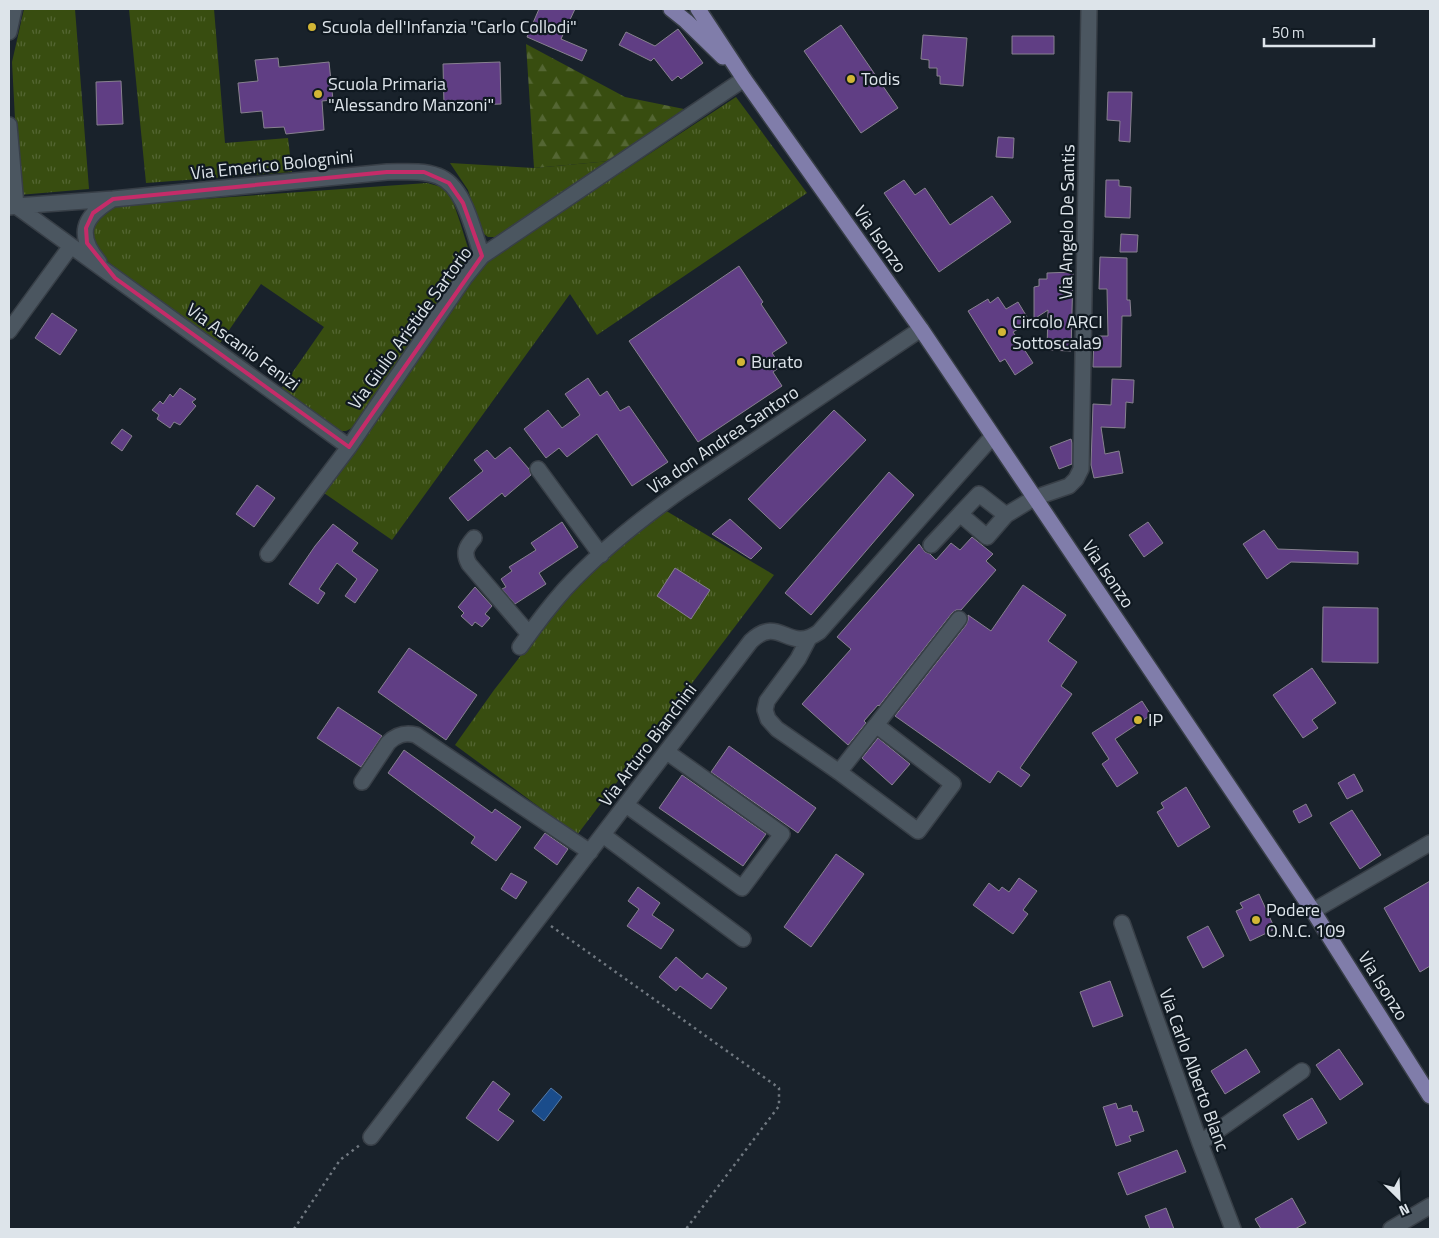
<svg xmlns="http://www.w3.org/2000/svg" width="1439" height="1238" viewBox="0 0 1439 1238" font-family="'Titillium Web',sans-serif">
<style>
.grass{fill:url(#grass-tufts)}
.forest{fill:url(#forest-firs)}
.water{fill:#1a4c8b;stroke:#547aa8}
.building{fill:#603e84;stroke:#87818f}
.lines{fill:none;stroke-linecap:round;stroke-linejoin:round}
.minor-casing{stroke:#383f47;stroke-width:18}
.major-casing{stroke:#383f47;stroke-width:18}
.path{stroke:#707880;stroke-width:2.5;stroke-dasharray:2.5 4;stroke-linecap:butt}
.minor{stroke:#4b5660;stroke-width:15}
.major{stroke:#807daa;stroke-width:15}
.marked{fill:none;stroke:#c52c69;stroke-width:4;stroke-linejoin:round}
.poi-dot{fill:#d2b635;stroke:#101921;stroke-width:2}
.labels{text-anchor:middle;stroke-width:4.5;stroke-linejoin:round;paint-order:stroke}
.poi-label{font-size:18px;fill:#dde4ea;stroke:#101921;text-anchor:start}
.street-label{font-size:18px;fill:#dde4ea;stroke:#101921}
</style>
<defs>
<pattern id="grass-tufts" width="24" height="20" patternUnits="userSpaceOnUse" patternTransform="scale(1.25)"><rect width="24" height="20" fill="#384d10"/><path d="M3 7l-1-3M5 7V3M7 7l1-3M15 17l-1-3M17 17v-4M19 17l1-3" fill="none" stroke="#546633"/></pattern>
<pattern id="forest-firs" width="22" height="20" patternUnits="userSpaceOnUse" patternTransform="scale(1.25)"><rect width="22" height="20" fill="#384d10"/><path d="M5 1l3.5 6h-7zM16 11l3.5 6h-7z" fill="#546633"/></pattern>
</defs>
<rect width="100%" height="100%" fill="#19222b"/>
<path class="grass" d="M24,9h51l14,180 -70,6 -7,-133z
M129,9h85l11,134 63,-5 4,34 -146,11z
M736,97l71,96 -210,142 -27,-41 -178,246 -68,-47 143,-211 22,-23z
M610,161l-114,76h-8l-7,-5 -13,-42 -18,-27 84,5z
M427,183l15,4 9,9 9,26 8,26 -3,17 -111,162 -8,4h-9l-56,-42 43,-62 -63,-43 -43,62 -115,-86 -11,-25 3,-11 8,-11 14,-8z
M663,509l111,66 -197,260 -122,-90 39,-55 71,-91 80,-78z"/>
<path class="forest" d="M526,44l99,53 59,12 -74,52 -76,7z"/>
<path class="water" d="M551,1088l11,9 -18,24 -12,-10z"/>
<path class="building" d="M539,9h36l-14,30 26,11 -5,11 -55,-24z
M841,25l57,83 -37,25 -57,-82z
M678,29l25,34 -22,16 -3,-3 -6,5 -18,-23 -3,3 -32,-16 7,-13 29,14z
M923,35l44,3 -4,48 -23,-2v-8h-3v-8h-8v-8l-8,-1z
M1012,36h42v18h-42z
M278,58l1,9 50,-5 4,38 -11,1 2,29 -38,4 -2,-7 -20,1 -2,-17 -21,2 -3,-30 20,-2 -3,-21z
M500,62l1,42 -57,2 -1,-42z
M121,81l2,43 -26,1 -1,-43z
M1108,92h24l-2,50 -11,-1 1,-20 -13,-1z
M998,137l16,1 -1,20 -17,-1z
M904,180l11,15 10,-7 25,37 42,-29 19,26 -72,50 -55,-79z
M1106,180h13v6l12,1 -1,31 -25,-1z
M1121,234l17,1 -1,17h-17z
M1100,257l27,1v42h3l1,16h-9l-1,51h-28l1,-31h14l-1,-47h-8z
M739,266l24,36 -2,2 26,39 -15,10 9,13 -8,6 9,14 -84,56 -69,-101z
M1073,272l-2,79 -24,-1 1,-40 -14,9v-32l5,-1v-7h8v-6z
M998,297l8,12 12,-7 12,20 -17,10 20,31 -18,12 -10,-16 -5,3 -32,-51 20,-12 2,4z
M52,313l25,17 -17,25 -25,-17z
M588,378l12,18 7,-5 13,20 9,-5 39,56 -36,24 -35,-52 -30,23 -8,-9 -13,10 -22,-29 24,-19 14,18 18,-13 -15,-21z
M1112,379l22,1 -1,23 -7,-1 -1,26 -24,-1 4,27 14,-3 4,22 -29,5 -3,-13 2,-61 18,1z
M180,388l16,11 -4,3 4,4 -16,19 -6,-3 -4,6 -13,-9 2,-4 -7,-5 8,-9 3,3 7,-10 3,3z
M834,410l32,30 -86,89 -32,-30z
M122,429l10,7 -10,15 -11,-8z
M1071,439l1,4v21l-13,5 -9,-22z
M510,447l19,22 2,6 -26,22 -3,-4 -34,28 -19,-23 34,-27 -9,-11 13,-10 8,9z
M889,472l25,23 -103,120 -26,-22z
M257,485l18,13 -21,29 -18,-13z
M730,519l32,29 -11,11 -39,-25z
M562,522l16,25 -39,26 7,11 -31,20 -13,-15 4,-2 -5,-8 11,-8 -3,-4 27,-17 -5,-7z
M1148,522l15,21 -19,14 -15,-22z
M333,524l25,19 -6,8 26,19 -23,33 -10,-7 12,-17 -20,-16 -18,26 6,4 -7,11 -29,-20 26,-38z
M1264,530l14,19 80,3v12l-67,-2 -24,17 -24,-35z
M972,537l21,17 -7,7 10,9 -35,40h-5l-4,3 -73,93 -1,-1 -14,16 2,2 -18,22 -46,-41 49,-55 -14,-12 82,-93 6,8 5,2 6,6 15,-17 9,7z
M675,568l35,22 -19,29 -34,-23z
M1023,585l43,30 -18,26 29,21 -16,24 11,8 -52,74 10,7 -9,12 -23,-16 -8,12 -95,-67 71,-91 2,-5v-5l23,16z
M475,587l17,19 -7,8 5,4 -8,9 -7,-5 -3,4 -11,-10 3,-3 -6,-6z
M1323,607l55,1v55l-56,-1z
M409,648l68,47 -31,45 -68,-48z
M1312,668l24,35 -24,17 6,8 -15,10 -30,-43z
M1142,701l9,14 -36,24 23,34 -21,14 -15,-23 7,-5 -17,-26z
M338,707l44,29 -21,31 -44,-29z
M878,738l32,26 -18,21 -30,-27z
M729,746l87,62 -18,25 -87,-61z
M404,750l88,63 3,-4 26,18 -25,34 -25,-18 4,-6 -87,-64z
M1354,774l9,17 -16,8 -9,-16z
M682,775l84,59 -23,32 -84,-58z
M1186,787l24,40 -32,20 -21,-35 7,-4 -3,-5z
M1306,804l6,12 -13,7 -6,-12z
M1352,810l29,45 -21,14 -30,-46z
M545,833l23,16 -11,16 -23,-17z
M836,854l28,20 -53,73 -27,-20z
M511,873l16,9 -11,17 -15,-10z
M1019,878l18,13 -14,19 5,4 -15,20 -40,-29 16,-22 10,8 3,-4 7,5z
M1430,881v85l-10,6 -36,-64z
M638,887l22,16 -8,12 22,15 -13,19 -34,-23 12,-17 -11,-8z
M1259,894l16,35 -25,12 -14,-30 7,-3 -3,-5z
M1208,926l16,30 -21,12 -16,-31z
M676,957l26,22 5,-6 20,15 -16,21 -31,-23 -4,5 -17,-14z
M1110,981l13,35 -30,11 -13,-35z
M1246,1049l14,23 -35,22 -14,-23z
M1339,1049l24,35 -23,16 -24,-35z
M493,1081l17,13 -12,16 16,11 -16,20 -32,-23z
M1312,1098l15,25 -29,17 -15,-25z
M1116,1103l2,6 13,-4 2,7 4,-1 7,20 -15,5 2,5 -15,5 -13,-39z
M1177,1150l9,22 -59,23 -9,-22z
M1292,1198l14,25 -11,6h-34l-6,-10z
M1166,1208l8,21h-24l-5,-13z"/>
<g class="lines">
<defs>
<path id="minor" d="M9,32l5,-23
M9,125l7,81 -7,1
M16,206l97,-7 274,-27c17,0 35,-2 51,4 27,10 35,55 44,80
M16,206l333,241
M99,262c-23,-27 -16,-45 12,-62
M9,331l62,-85
M538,469l63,86
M960,514l19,-20 27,21
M474,538c-8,9 -11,15 -5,26l60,70
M931,545l29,-31 27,23 19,-22 28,-17 35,-12 7,-7 5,-10 8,-460
M268,554l81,-107 116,-170 17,-21 262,-177
M809,638l-11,21 -31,42 -2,9 3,9 9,10 62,43 79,59 35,-47 -77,-59 83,-106
M520,647c14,-20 29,-40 45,-58 35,-38 77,-71 118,-100l238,-160
M839,772l37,-47
M362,782l26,-39c8,-8 16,-11 28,-8l174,117
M626,805l116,83 40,-54 -115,-82
M603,835l140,104
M1313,911l117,-68
M1122,923l78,220 33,86
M371,1137l380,-496c29,-27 37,13 68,-9l173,-195
M1200,1143l102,-72
M1391,1229l39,-23"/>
<path id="major" d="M671,9l15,12 37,36
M698,9l46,70 177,250 392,582 117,185"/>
</defs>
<use href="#minor" class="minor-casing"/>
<use href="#major" class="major-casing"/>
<path class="path" d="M551,926l228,162v18l-93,123
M294,1229l46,-69 20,-15"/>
<use href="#minor" class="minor"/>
<use href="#major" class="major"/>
</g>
<path class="marked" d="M387,172h37l25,11 14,20 19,53 -133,191 -234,-169 -28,-35 -1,-15 7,-15 20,-14z"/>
<g class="poi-dot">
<circle cx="312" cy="27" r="5"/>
<circle cx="851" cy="79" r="5"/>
<circle cx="318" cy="94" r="5"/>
<circle cx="1002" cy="332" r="5"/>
<circle cx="741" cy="362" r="5"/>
<circle cx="1138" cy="720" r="5"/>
<circle cx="1256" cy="920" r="5"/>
</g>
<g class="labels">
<g class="poi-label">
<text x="322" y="33">Scuola dell'Infanzia "Carlo Collodi"</text>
<text x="861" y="85">Todis</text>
<text x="328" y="90">Scuola Primaria<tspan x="328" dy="21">"Alessandro Manzoni"</tspan></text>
<text x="1012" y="328">Circolo ARCI<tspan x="1012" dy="21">Sottoscala9</tspan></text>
<text x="751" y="368">Burato</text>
<text x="1148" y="726">IP</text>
<text x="1266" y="916">Podere<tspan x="1266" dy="21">O.N.C. 109</tspan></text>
</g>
<g class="street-label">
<text transform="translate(272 165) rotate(-6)" y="6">Via Emerico Bolognini</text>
<text transform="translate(1067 222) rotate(-89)" y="6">Via Angelo De Santis</text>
<text transform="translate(880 239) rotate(55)" y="6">Via Isonzo</text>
<text transform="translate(410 328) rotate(-54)" y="6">Via Giulio Aristide Sartorio</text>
<text transform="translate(243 347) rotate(36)" y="6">Via Ascanio Fenizi</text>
<text transform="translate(723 440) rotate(-34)" y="6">Via don Andrea Santoro</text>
<text transform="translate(1108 574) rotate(56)" y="6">Via Isonzo</text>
<text transform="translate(648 745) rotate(-53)" y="6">Via Arturo Bianchini</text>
<text transform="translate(1383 986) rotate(58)" y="6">Via Isonzo</text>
<text transform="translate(1194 1070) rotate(70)" y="6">Via Carlo Alberto Blanc</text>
</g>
</g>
<rect width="1439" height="1238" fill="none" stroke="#dde4ea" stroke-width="20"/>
<g transform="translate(1399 1198) rotate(156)" stroke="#101921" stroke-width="4" paint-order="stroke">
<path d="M0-4L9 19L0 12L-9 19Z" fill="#dde4ea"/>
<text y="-8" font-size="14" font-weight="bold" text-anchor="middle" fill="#dde4ea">N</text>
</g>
<path d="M1264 38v8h110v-8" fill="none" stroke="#dde4ea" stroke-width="2.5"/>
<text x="1272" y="38" font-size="15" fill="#dde4ea" stroke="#101921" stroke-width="4" paint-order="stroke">50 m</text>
</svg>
